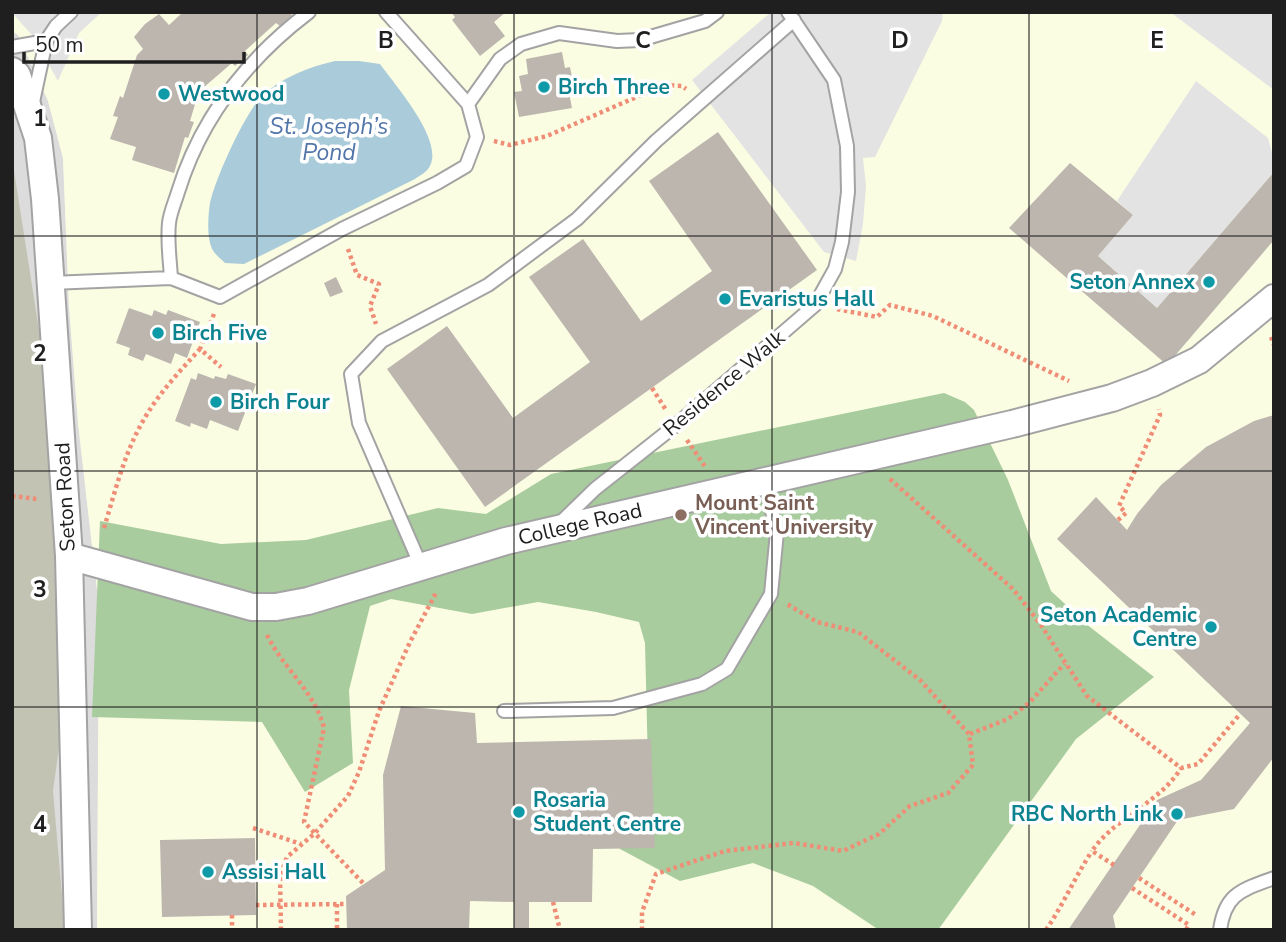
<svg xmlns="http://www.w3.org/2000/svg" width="1286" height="942" viewBox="0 0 1286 942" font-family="'Nunito Sans',sans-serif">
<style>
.residential{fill:#dddcdc}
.education{fill:#fbfde2}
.construction{fill:#c2c3b2}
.forest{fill:#a8cc9e}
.parking{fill:#e3e3e3}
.water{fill:#aacbda}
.building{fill:#bcb6af}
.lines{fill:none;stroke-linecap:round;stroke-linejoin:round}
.service-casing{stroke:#a3a3a3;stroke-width:16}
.minor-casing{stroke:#a3a3a3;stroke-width:30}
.path{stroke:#f08d77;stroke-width:4.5;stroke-dasharray:3.5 3.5;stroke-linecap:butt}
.service{stroke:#fff;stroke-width:12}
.minor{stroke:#fff;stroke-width:26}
.grid{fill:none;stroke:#1f1f1f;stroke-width:2;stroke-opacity:0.55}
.culture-dot{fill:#0f9aa8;stroke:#fff;stroke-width:2.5}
.education-dot{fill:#8d6e63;stroke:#fff;stroke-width:2.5}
.labels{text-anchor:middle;stroke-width:7;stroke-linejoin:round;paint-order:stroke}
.culture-label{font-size:21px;font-weight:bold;fill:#0d838f;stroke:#fff;text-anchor:start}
.street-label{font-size:21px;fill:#1f1f1f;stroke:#fff}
.education-label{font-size:21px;font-weight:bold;fill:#785e54;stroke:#fff;text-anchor:start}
.water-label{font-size:23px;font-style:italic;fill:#5276a9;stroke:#fff}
.grid-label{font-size:23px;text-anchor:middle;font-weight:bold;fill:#1f1f1f;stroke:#fff;stroke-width:7;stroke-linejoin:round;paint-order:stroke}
</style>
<rect width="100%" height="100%" fill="#efede6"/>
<path class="residential" d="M12,31l6,4 30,66 15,57 6,148 9,117 21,184 -2,323h-85z"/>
<path class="education" d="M12,12h1262v918h-1177l2,-323 -21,-184 -9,-117 -6,-148 -15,-57 -30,-66 -6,-4z"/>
<path class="construction" d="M12,158l54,344 2,180 -15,109 12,139h-53z"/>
<path class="forest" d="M944,393l21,9 9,8 34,70 43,111 39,36 64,50 -78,62 -138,191h-59l-66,-44 -60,-23 -73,18 -60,-32 -31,-43 59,-41 -3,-122 -6,-21 -43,-10 -58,-10 -66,12 -81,-15 -21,7 -21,84 4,73 -48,29 -43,-70 -170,-5 8,-196 121,23 85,-4 132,-32 48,6 65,-40z"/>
<path class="parking" d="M15,12h87l-23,21 -21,48 -26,-46 -19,-21z
M771,12h172l-1,9 -67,136 -12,1 3,28 -3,38 -7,37 -32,-9 -132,-172z
M1170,12h104v78z
M1196,81l72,57 6,22v12l-117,136 -59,-52 35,-41 -16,-14z"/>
<path class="water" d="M335,61h24l21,3c14,20 68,80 48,105 -3,4 -9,7 -13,10l-171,85 -19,-1c-3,-3 -8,-7 -11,-11 -8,-11 -6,-36 -4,-49 5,-24 35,-90 52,-107 20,-19 47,-29 73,-35z"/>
<path class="building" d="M183,12h107l2,3 -12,11 -4,-3 -31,28 3,4 -13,11 -3,-3 -29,25 3,4 -10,9 -6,20 4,1 -6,16 -3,-1 -11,36 -42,-13 4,-13 -26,-8 8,-22 -5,-1 7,-20 3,2 14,-43 6,-6 -9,-12 11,-13 14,-10 10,11z
M451,12h55l-12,10 11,14 -25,20 -28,-36 3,-3z
M562,52l3,16 5,-1 3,15 -6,1 5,25 -53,9 -5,-25 8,-1 -3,-15 9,-2 -2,-15z
M718,132l99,138 -332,237 -98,-138 60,-43 66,92 77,-56 -61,-85 54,-38 58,82 71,-50 -63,-90z
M1070,163l63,52 -35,41 59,52 117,-136v68l-107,125 -158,-137z
M336,277l7,15 -13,5 -6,-14z
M129,308l23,8 2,-6 12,5 2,-5 32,12 -13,36 -12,-5 -4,11 -25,-10 -3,7 -15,-6 2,-7 -14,-5z
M198,373l16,6 1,-3 11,3 2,-5 28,10 -18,47 -28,-11 -3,9 -16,-6 -1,4 -15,-6 16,-43 5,2z
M1274,415v342l-40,52 -56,11 -65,96 3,14h-48l89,-130 44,-20 49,-57 -193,-184 39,-42 31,33 10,-16 24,-29 45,-38 48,-26z
M401,706l74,7 2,30 174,-4 4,109 -62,1 -1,53h-63v28h-15v-28l-44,-1 -1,29h-122l-1,-34 39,-26 -2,-95z
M255,838l1,77 -94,2 -2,-77z"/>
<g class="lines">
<defs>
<path id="service" d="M12,47l34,-6
M33,102l13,-61 10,-15 15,-14
M468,104l32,-45 21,-15 38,-11 58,8 23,-1 65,-19 12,-9
M171,278c-1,-18 -4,-37 -2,-55 1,-10 6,-21 9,-31 23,-75 69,-133 131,-180
M51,283l120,-5 49,19 122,-68 95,-46 29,-17 11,-29 -9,-33 -82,-92
M559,524l36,-35 81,-64 139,-120 20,-36 7,-27 6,-50 -1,-46 -13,-66 -46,-68
M421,566l-62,-143 -8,-49 31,-33 106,-56 89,-66 79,-78 138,-121
M504,711l109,-3 89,-24 25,-15 44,-75 6,-62 -12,-50
M1220,930c5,-37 22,-40 54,-52"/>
<path id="minor" d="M12,71l5,4 21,63 7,61 24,357 9,374
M69,556l183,51h24l32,-6 198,-60 506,-117 100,-26 40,-15 47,-23 75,-62"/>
</defs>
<use href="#service" class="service-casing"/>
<use href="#minor" class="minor-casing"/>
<path class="path" d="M494,141l16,4 37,-9 117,-51 18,1 4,3
M348,249l9,26 22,9 -9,22 6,18
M837,309l40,8 13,-12 43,11 136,65
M214,314l-14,35 21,18
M1271,337l3,8
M652,388l14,22
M687,440l19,28
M890,479l123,110 28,36 46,71 94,72 17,-4 42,-50
M12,496l25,3
M1118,520l8,-7 -7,-7 41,-91 -1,-6
M104,528c11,-36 20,-74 39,-107 15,-27 37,-50 57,-72
M267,635c16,33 48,57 57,93l-20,94 60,62
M970,734l38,-15 21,-16 36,-40
M253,828l48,16
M1114,865l-22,-14c23,-34 68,-48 89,-83
M1139,878l57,37
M1132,888l57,37 -3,5
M553,902l7,28
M337,904v26
M256,905l90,-1
M232,915v15
M281,930l-1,-54 7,-19 27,-23 34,-38 11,-24 20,-61 31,-69 27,-51
M642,930v-18l14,-38 69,-23 69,-8 49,8 36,-17 31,-28 38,-13 25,-28 -4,-31 -49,-54 -62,-48 -41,-10 -30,-18
M1046,930c17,-25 29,-53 46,-79"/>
<use href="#service" class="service"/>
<use href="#minor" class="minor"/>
</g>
<path class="grid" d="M257,12v918M514,12v918M772,12v918M1029,12v918M12,236h1262M12,471h1262M12,707h1262"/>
<g class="culture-dot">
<circle cx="544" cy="87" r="7"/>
<circle cx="164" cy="94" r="7"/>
<circle cx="1209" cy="282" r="7"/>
<circle cx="725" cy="299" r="7"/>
<circle cx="158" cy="333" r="7"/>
<circle cx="216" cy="402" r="7"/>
<circle cx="1211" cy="627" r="7"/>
<circle cx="519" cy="812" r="7"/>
<circle cx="1177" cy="814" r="7"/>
<circle cx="208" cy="872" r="7"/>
</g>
<circle class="education-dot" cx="681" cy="515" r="7"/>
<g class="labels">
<g class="culture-label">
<text x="558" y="94">Birch Three</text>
<text x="178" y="101">Westwood</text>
<text x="1195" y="289" text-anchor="end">Seton Annex</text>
<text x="739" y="306">Evaristus Hall</text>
<text x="172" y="340">Birch Five</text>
<text x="230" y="409">Birch Four</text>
<text x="1197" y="622" text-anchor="end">Seton Academic<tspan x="1197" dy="24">Centre</tspan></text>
<text x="533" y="807">Rosaria<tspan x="533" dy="24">Student Centre</tspan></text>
<text x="1163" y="821" text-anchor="end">RBC North Link</text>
<text x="222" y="879">Assisi Hall</text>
</g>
<g class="street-label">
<text transform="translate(724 383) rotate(-40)" y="7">Residence Walk</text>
<text transform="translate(65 497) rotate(-93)" y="7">Seton Road</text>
<text transform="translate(580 524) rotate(-13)" y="7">College Road</text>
</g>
<g class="education-label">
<text x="695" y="510">Mount Saint<tspan x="695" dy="24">Vincent University</tspan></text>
</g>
<g class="water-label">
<text x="329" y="134">St. Joseph’s<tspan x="329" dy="26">Pond</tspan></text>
</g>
</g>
<g class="grid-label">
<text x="386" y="48">B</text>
<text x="643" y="48">C</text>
<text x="900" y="48">D</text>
<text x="1157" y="48">E</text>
<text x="40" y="126">1</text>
<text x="40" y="361">2</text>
<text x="40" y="597">3</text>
<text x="40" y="832">4</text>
</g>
<rect width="1286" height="942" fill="none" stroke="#1f1f1f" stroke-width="28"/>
<path d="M24 52v10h220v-10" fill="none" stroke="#1f1f1f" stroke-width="3.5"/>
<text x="35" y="52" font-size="21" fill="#1f1f1f" stroke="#ffffff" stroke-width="5" paint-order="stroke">50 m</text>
</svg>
